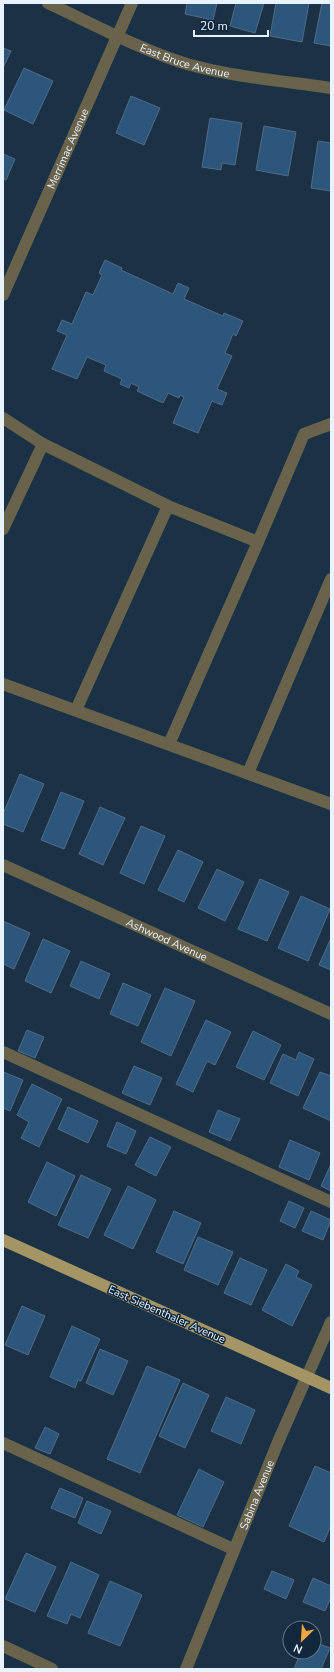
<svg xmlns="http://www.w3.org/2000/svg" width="334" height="1672" viewBox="0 0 334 1672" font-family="'Nunito Sans',sans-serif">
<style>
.building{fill:#2d567d;stroke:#536b84}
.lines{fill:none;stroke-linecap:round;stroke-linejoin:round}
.minor{stroke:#6a634c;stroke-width:12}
.major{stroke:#a59565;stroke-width:12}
.labels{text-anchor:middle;stroke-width:3;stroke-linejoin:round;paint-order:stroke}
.street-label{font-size:11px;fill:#e8f3fe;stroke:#11273b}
</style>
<rect width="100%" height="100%" fill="#1b3146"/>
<path class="building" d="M187,3h30l-4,17 -28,-6z
M236,3h28l-9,30 -25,-7z
M276,3h33l-7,39 -32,-6z
M322,3h9v43l-17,-3z
M3,48l8,3 -8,17z
M24,68l29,13 -20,43 -29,-14z
M131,96l29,12 -16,37 -28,-12z
M210,118l32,5 -7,42 -13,-2 -1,7 -19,-3z
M264,126l32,6 -8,44 -32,-6z
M318,141l13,2v48l-20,-3z
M3,154l12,5 -9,21 -3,-2z
M105,260l17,8 -1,2 52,24 5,-11 11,5 -5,11 39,17 1,-3 19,8 -7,15 -3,-2 -8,19 7,3 -15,33 10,4 -5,12 -10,-4 -14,32 -25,-10 11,-26 -4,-2 -1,3 -11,-5 -5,10 -26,-12 2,-4 -8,-4 -2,5 -9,-4 2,-5 -18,-8 2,-6 -19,-8 -10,22 -25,-10 15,-34 -10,-4 5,-11 10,4 14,-32 7,3 9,-20 -3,-2z
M20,774l24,10 -21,48 -20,-8v-10z
M61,792l23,9 -20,48 -23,-9z
M100,807l25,11 -22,47 -24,-11z
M141,826l24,10 -21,48 -24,-11z
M178,850l25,12 -19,40 -26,-12z
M217,869l27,13 -19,39 -27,-13z
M260,879l29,13 -22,49 -29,-12z
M301,896l29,13 -22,52 -30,-13z
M3,921l27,12 -16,36 -11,-5z
M331,938v32l-12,-5z
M43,939l27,12 -19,42 -26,-12z
M81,961l29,13 -11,25 -29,-13z
M123,983l28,12 -13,31 -28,-12z
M165,988l30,13 -24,55 -30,-14z
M206,1020l25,12 -16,33 -8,-4 -14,31 -17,-8z
M27,1030l17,7 -9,21 -17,-7z
M253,1031l28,14 -17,35 -28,-13z
M299,1052l15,7 -16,37 -28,-13 13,-29 13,6z
M134,1066l28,12 -12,27 -28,-12z
M3,1072l20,8 -13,31 -7,-3z
M320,1072l11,4v45l-28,-13z
M32,1084l30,15 -23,48 -18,-9 8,-16 -12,-7z
M68,1107l30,14 -10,22 -30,-14z
M218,1110l22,9 -10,22 -21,-9z
M117,1122l19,9 -10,23 -19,-8z
M150,1137l21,10 -15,29 -21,-11z
M290,1140l30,13 -11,27 -30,-13z
M47,1162l28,14 -19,40 -28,-14z
M331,1164v27l-10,-5z
M81,1175l30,14 -23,49 -30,-13z
M128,1186l28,14 -23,49 -29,-14z
M289,1201l15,7 -9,20 -15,-7z
M174,1211l27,12 -18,41 -27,-12z
M311,1211l20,9 -8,20 -21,-9z
M198,1237l35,15 -15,33 -34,-15z
M240,1258l27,12 -16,35 -27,-12z
M286,1264l13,7 -3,6 16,8 -20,41 -30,-16z
M22,1306l23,10 -17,39 -23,-10z
M72,1326l28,13 -19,42 -3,-1 -3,8 -25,-11z
M100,1349l28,12 -15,34 -27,-12z
M147,1366l33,14 -40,93 -33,-14z
M183,1383l26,12 -24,53 -26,-12z
M226,1397l29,13 -14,34 -30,-13z
M45,1427l14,7 -9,20 -15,-6z
M315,1466l16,7v52l-7,17 -35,-16z
M199,1469l25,13 -21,45 -26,-12z
M60,1488l23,10 -8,20 -24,-10z
M87,1501l24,10 -10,23 -23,-11z
M26,1553l30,14 -21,45 -30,-13z
M71,1562l28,13 -19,43 -9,-4 -4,10 -20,-8z
M272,1571l22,9 -8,19 -22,-10z
M313,1578l18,8v11l-6,14 -22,-9z
M110,1581l32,14 -22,51 -32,-13z
M314,1642l16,6 -9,21h-27l7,-17h13z"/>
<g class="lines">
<g class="minor">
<path id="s1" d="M48,3c45,21 91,46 139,61 46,13 97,17 144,24"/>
<path id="s2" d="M3,295l129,-292"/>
<path d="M3,418l40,26 125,62 90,36 46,-108 27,-10"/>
<path d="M3,529l40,-85"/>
<path d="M3,684l328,120"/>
<path d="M76,710l92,-204"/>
<path d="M169,744l89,-202"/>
<path d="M248,773l83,-194"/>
<path id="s3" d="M3,865l328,149"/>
<path d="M3,1052l328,150"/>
<path d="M3,1443l230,106"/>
<path d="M3,1646l49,23"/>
<path id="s4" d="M186,1669l92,-227 53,-120"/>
</g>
<path class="major" d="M3,1240l328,148"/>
</g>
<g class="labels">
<g class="street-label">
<text dy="4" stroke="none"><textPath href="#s1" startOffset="149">East Bruce Avenue</textPath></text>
<text dy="4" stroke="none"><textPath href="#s2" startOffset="160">Merrimac Avenue</textPath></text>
<text dy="4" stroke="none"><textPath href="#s3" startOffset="180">Ashwood Avenue</textPath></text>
<text transform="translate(167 1314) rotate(24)" y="4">East Siebenthaler Avenue</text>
<text dy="4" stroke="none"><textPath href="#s4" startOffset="188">Sabina Avenue</textPath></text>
</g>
</g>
<rect width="334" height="1672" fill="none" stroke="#e8f3fe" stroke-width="8"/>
<g transform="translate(302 1640) rotate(205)"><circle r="19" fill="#11273b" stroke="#677989"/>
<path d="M0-3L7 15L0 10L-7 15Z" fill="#f1a63f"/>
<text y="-6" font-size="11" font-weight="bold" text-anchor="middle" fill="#e8f3fe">N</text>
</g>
<path d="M194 30v6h74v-6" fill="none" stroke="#e8f3fe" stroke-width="2"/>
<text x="200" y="30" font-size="12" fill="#e8f3fe" stroke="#11273b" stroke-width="3" paint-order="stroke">20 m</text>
</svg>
